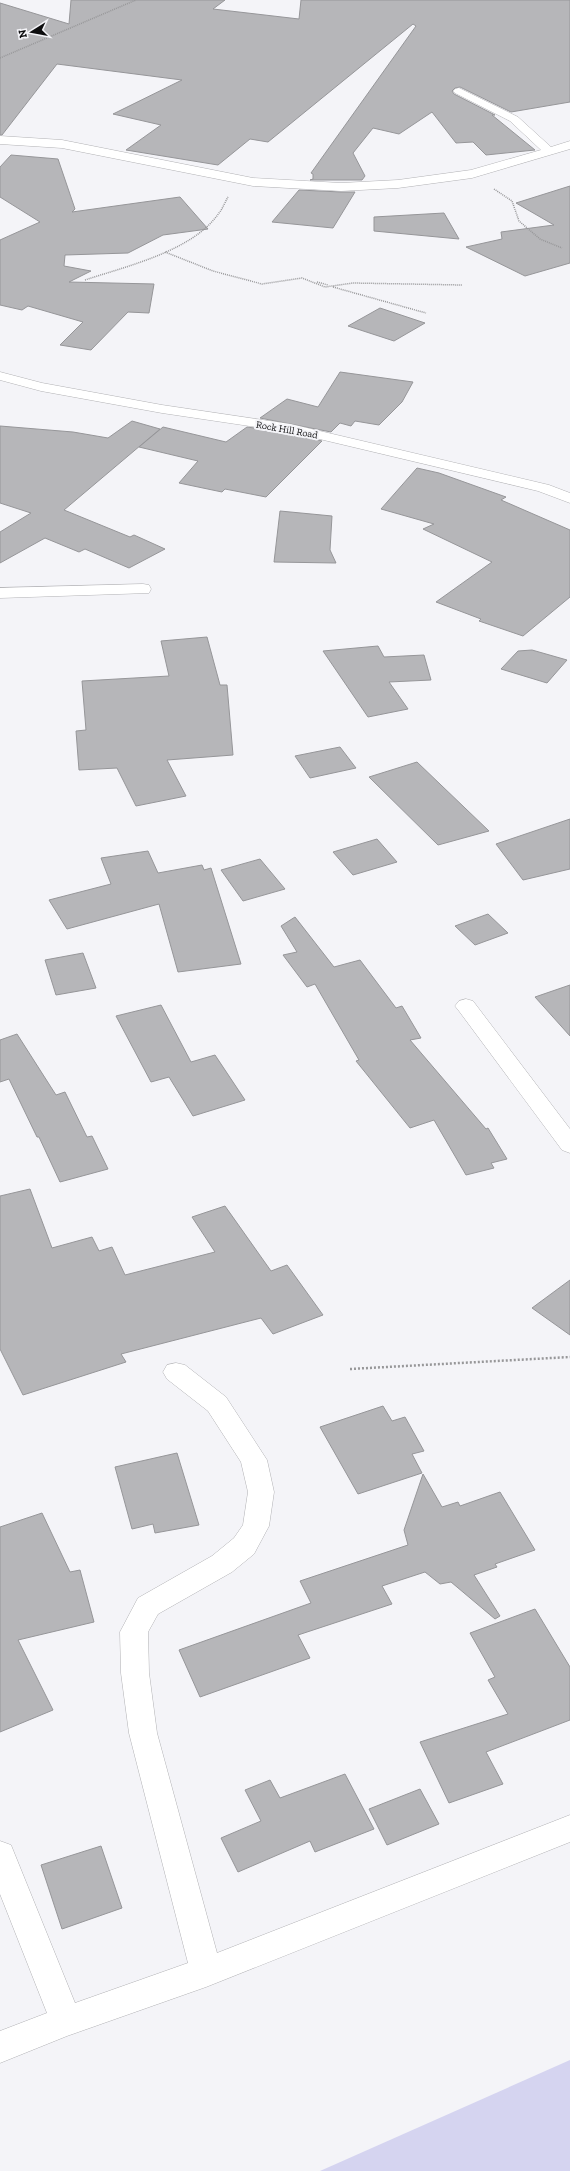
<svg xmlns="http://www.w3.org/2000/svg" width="570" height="2171" viewBox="0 0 570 2171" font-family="'Zilla Slab',serif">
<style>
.green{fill:#d5d4f0}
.building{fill:#b6b6b9;stroke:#969699}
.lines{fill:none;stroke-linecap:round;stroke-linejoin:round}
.minor-casing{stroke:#b2b2b5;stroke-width:1}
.path-far1{stroke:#979799;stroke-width:1.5;stroke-dasharray:1 1;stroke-linecap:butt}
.path{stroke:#979799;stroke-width:2.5;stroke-dasharray:2 2;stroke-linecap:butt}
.minor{fill:#fff;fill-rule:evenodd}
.labels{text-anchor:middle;stroke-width:4;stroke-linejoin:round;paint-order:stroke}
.far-street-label{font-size:10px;fill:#0d0d0e;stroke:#f4f4f8}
</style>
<rect width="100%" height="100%" fill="#f4f4f8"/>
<path class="green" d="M570,2060v111h-250z"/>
<path class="building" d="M71,0h154l-12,9 86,10 2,-19h269v102l-59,10 -51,-25 -5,1 -3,3 2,3 41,21h-3l43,35 -49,5 -13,-13 -17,1 -24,-31 -33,22 -26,-6 -20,25 12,23 -3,4h-52l3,-1v-5l-2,-1 105,-147 -3,-2 -145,118 -18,-3 -32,26 -92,-15 35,-25 -48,-11 69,-34 -125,-16 -55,71h-2v-132l69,21z
M11,155l47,4 17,50 -3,3 108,-15 28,32 -45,6 -35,18 -63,2 -1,11 27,5 -22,11 85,2 -5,29 -21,-1 -37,38 -31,-5 23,-23 -55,-16 -6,4 -22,-5v-65l40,-18 -40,-25v-30z
M570,186v77l-45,13 -59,-29 36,-8 -1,-7 53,-7 -38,-22z
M299,190l42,2h14l-22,36 -61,-6z
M444,213l15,26 -85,-8v-14z
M380,308l45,15 -31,18 -46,-15z
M340,372l73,10 -11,20 -23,23 -24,-4 -4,5 -11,-3 -9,9 -71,-14 27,-19 31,8z
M132,421l28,8 -96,81 66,27 4,-2 31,14 -36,19 -44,-19 -6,3 -34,-14 -45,25v-31l31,-19 -31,-10v-77l73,6 35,6z
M163,427l63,15 21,-15 43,6 32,8 -56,56 -41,-8 -3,3 -43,-9 19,-22 -59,-14z
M417,468l22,5 67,24 -5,3 69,30v67l-47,39 -44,-15 2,-2 -45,-17 56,-40 -69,-33 11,-5 -53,-15z
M280,511l52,5 -2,34 6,13 -62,-1z
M207,637l13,48h7l6,70 -66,5 19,36 -50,10 -19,-38 -38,2 -3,-39 10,-1 -4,-49 87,-5 -8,-35z
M378,646l6,11 40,-2 7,25 -42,2 19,27 -40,8 -45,-66z
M532,650l35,10 -20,23 -46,-14 17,-18z
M340,747l16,21 -46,10 -15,-22z
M417,762l72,69 -51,14 -69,-68z
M570,819v50l-47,11 -27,-36z
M377,839l20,23 -44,13 -20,-23z
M148,851l10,22 44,-8 2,5 7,-2 30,96 -63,8 -19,-68 -92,25 -18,-29 62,-16 -10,-26z
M260,859l25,30 -42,12 -22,-31z
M488,914l20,19 -33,12 -20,-19z
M295,917l39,50 26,-7 36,48 6,-2 19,32 -11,2 76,89 2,-1 19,31 -16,4 3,5 -28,7 -32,-55 -24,8 -54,-67 3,-1 -44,-76 -8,3 -24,-32 14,-3 -16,-26z
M83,953l13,35 -40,7 -11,-35z
M570,985v51l-35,-39z
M161,1005l30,57 24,-7 30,45 -52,16 -24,-39 -18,5 -35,-66z
M17,1034l39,61 9,-3 22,45 5,-1 16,33 -48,13 -21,-45h-2l-28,-58 -9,3v-42z
M30,1189l22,59 40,-11 7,14 13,-4 13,28 90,-23 -23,-35 33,-11 46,65 16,-6 36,50 -50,19 -12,-16 -140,36 5,8 -103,33 -23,-46v-153z
M570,1280v55l-38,-27z
M383,1406l9,15 13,-4 19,34 -12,3 10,19 -64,21 -38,-67z
M177,1453l22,72 -44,8 -2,-9 -21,5 -17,-62z
M423,1474l19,33 16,-5 2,4 40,-14 35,58 -40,14 2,3 -23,8 26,41 -5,3 -44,-37 -11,2 -15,-12 -43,14 10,18 -94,31 12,23 -110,39 -21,-47 132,-47 -11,-22 108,-36 -4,-15z
M42,1513l28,59 10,-2 14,52 -76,18 35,70 -53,22v-205z
M535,1609l35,58v53l-84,32 17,32 -54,19 -29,-61 88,-28 -20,-34 7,-3 -25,-44z
M345,1774l29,55 -59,23 -5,-11 -72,31 -17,-34 40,-17 -16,-31 25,-10 10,18z
M420,1789l19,35 -52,21 -18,-36z
M101,1846l21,62 -60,21 -21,-64z"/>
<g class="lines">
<defs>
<path id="minor" d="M459,88l59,29 33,30 19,-6v8l-98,29 -74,10 -57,3 -88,-5 -191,-38 -62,-4v-8l62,4 191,38 88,5 57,-3 73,-10 70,-20 -31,-29 -55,-28 -2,-2 2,-2z
M0,372l42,11 120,22 128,19 259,61 21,8v10l-32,-12 -248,-59 -128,-19 -121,-22 -41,-11z
M143,584l6,1 2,4 -2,4 -149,5v-10z
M466,999l7,2 97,128v24l-8,-3 -103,-139 -4,-5 4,-5z
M176,1363l9,2 41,32 41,63 7,32 -5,34 -15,28 -22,18 -74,42 -10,18 1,41 8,60 60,220 353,-138v27l-364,145 -139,49 -67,27v-32l47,-18 -47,-119v-53l11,4 64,158 113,-40 -59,-230 -8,-60 -1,-41 18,-34 74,-42 22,-18 9,-13 5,-33 -7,-30 -33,-51 -41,-32 -4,-7 4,-7z"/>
</defs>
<use href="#minor" class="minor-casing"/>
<path class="path-far1" d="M0,58l136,-58
M494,189l18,12 7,20 21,18 22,9
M165,252l48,19 49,13 40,-6 23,9 28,-4 109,2
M85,280c42,-14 108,-29 134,-67 4,-5 6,-11 9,-16
M317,282l11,3
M333,287l93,26"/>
<path class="path" d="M350,1369l220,-12"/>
<use href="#minor" class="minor"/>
</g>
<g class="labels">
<g class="far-street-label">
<text transform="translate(287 429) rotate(10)" y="4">Rock Hill Road</text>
</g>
</g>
<g transform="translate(32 32) rotate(259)" stroke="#f4f4f8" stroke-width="3" paint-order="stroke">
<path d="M0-3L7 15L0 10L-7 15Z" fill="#0d0d0e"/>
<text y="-6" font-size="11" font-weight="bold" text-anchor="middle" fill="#0d0d0e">N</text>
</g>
</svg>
